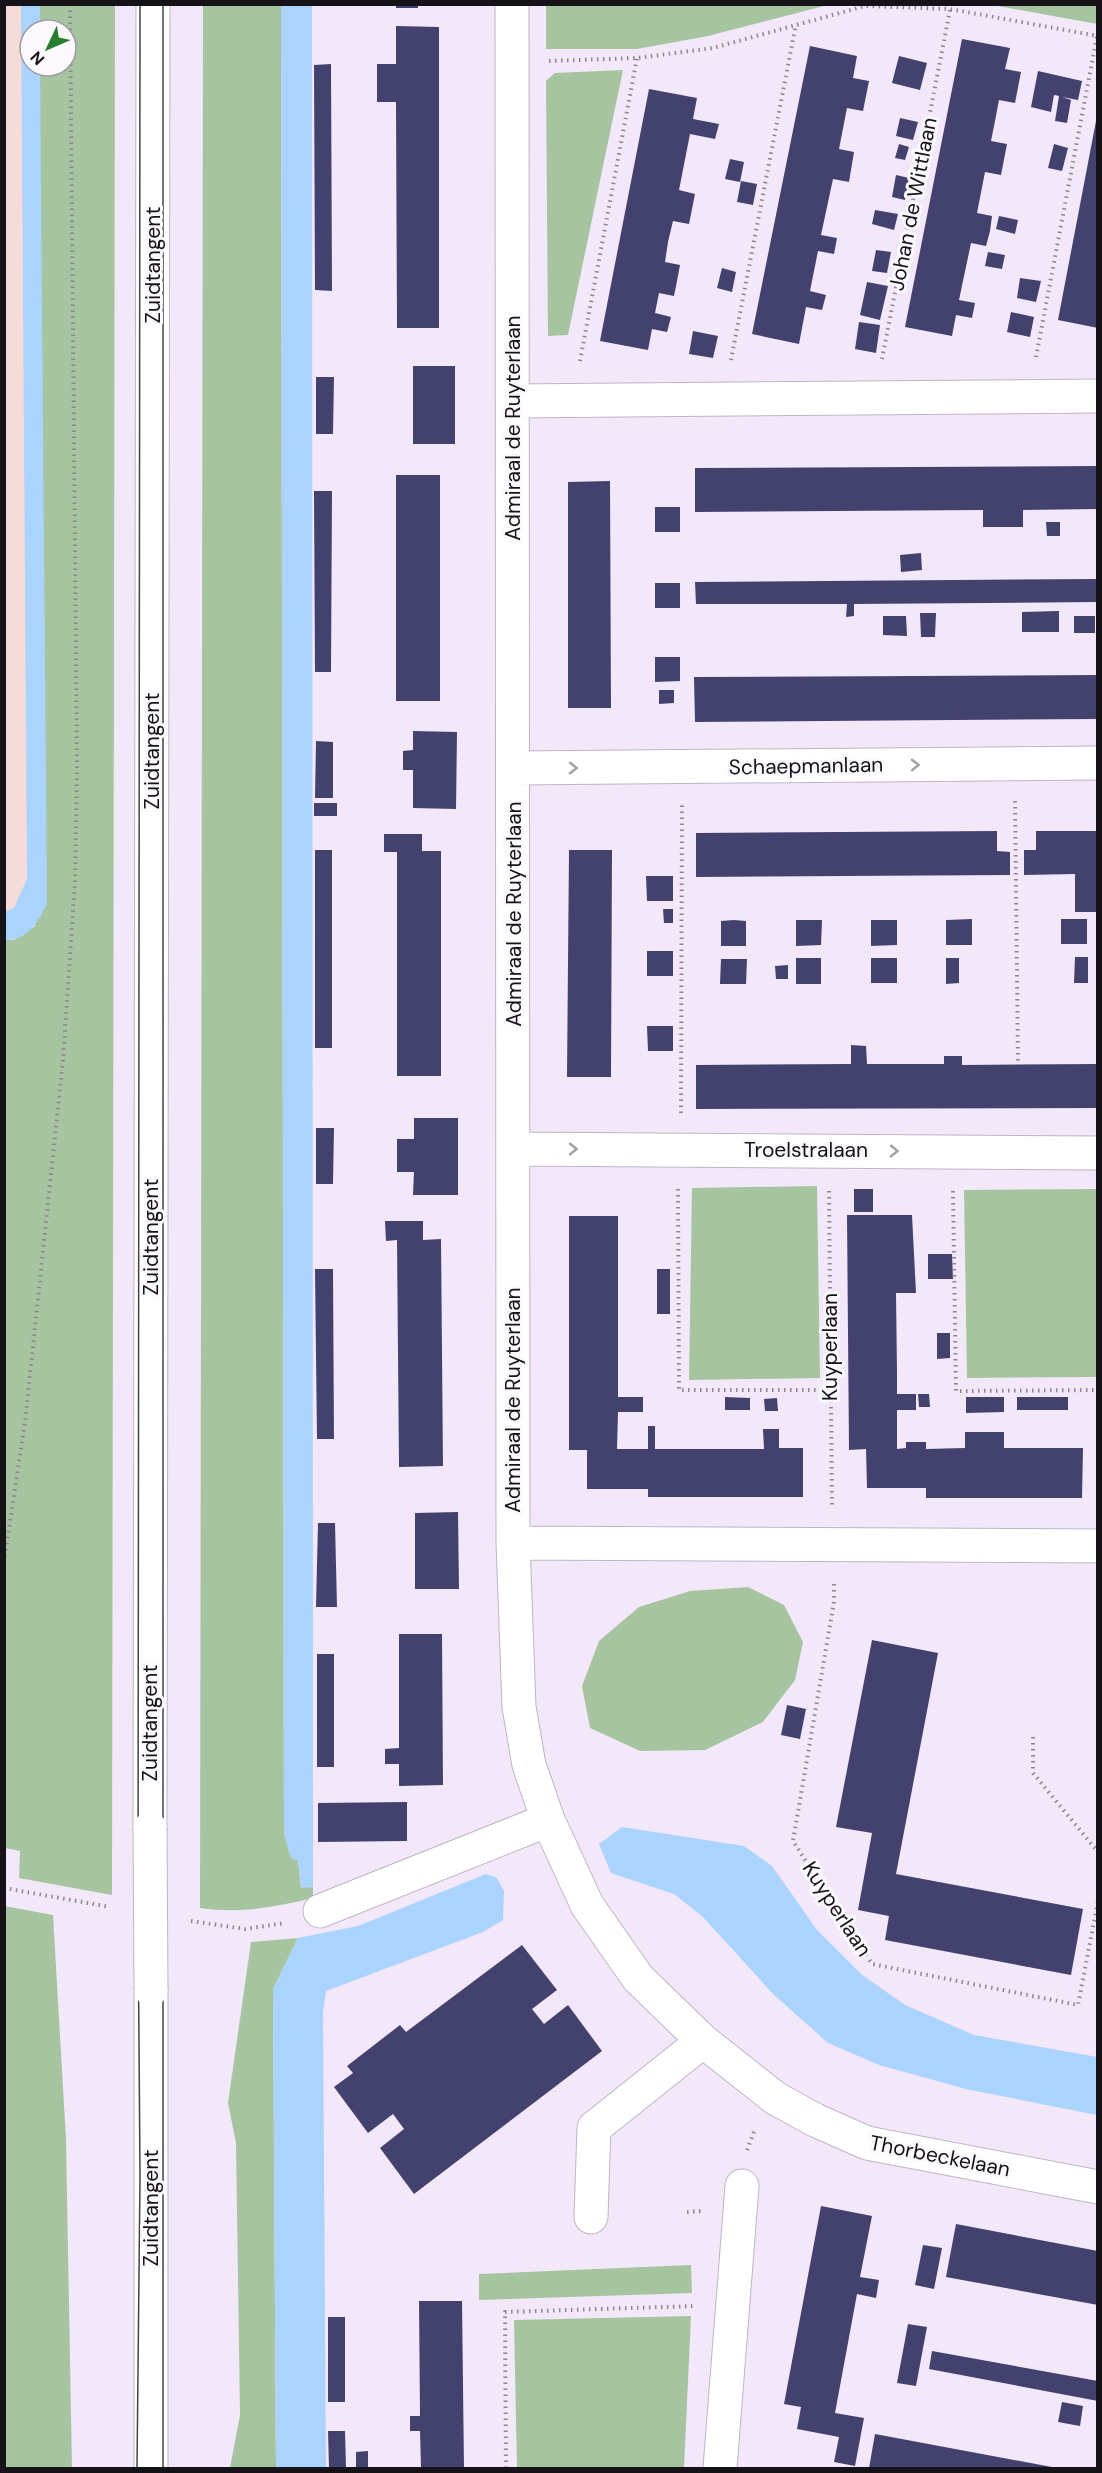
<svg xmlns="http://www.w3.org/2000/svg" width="1102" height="2473" viewBox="0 0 1102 2473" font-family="'DM Sans',sans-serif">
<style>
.industrial{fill:#f6dcd8}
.green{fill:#a7c4a0}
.water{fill:#aad3fd}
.building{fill:#43426e}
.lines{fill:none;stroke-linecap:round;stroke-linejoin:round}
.minor-casing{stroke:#beb5c5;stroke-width:35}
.path{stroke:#8d8592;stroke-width:4;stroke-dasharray:1.5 4.5;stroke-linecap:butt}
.minor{stroke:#fff;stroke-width:33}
.tram{stroke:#464149;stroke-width:1.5}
.minor-bridge-casing{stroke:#beb5c5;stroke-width:35;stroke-linecap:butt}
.minor-bridge{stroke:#fff;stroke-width:33}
.oneway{stroke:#a1a0a3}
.labels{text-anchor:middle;stroke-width:6;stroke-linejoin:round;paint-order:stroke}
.street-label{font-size:21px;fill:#151218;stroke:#fbf9fd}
</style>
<rect width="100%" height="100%" fill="#f3e8fa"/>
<path class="industrial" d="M22,4l6,875 -14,29 -9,5 -1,-908z"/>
<path class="green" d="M281,4l3,1829 7,25 7,2 3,27h12v11c-38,9 -74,16 -113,10l3,-1903z
M40,5h75l-3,1890 -93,-17 1,-27 -15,-3 -1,-908h10l21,-14 5,-860h26v-36h-26z
M546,5v-1l282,1 -120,31 -71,13h-91z
M992,5h105v19z
M623,70l-55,265 -20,1 -2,-255 9,-8z
M817,1186l3,192 -131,2 3,-192z
M1097,1189v188l-130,1 -3,-188z
M748,1587l36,18 19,37 -8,38 -32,42 -58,28 -65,1 -50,-23 -8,-42 17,-45 40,-34 51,-16z
M4,1906l49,9 13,224 6,329h-67z
M298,1938l-25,51 3,479h-46l10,-53 -4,-272 -8,-40 23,-161z
M691,2265l1,28 -213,7v-26z
M691,2316l-7,152h-167l-3,-148z"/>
<path class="water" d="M40,4v26h-10v36h10l7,838c-9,18 -20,37 -42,36v-28l9,-4 13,-29 -6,-874z
M281,5h31l1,1827v55l-12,1 -3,-28 -7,-2 -7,-25z
M622,1827l122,19 28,20 45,64 44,44 44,31 69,30 123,22v58l-131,-26 -87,-24 -51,-22 -55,-49 -70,-77 -29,-23 -63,-21 -12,-29z
M486,1874l11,4 7,13 -1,29 -20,12 -157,59 -3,21 3,456h-50l-3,-479 25,-51 60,-12z"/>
<path class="building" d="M396,4h22v4h-22z
M396,26l43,1v301h-42l-1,-226h-19v-38h19z
M962,39l48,9 -5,21 16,3 -6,31 -16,-3 -4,21 -4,20 16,3 -6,31 -16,-3 -8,41 15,3 -2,15 -4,15 -15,-3 -12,57 16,3 -3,15 -16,-3 -4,21 -47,-9z
M810,46l47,10 -4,22 16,3 -6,30 -16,-3 -8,41 15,3 -5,30 -16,-3 -12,56 16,3 -3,16 -16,-3 -8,40 16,4 -4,15 -16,-3 -7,37 -47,-10z
M899,56l28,7 -7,27 -28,-7z
M331,64l1,227 -17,-1 -1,-225z
M1038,71l44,10 -4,19 -16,-3 9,3 -4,23 -12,-2 4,-25 -5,-1 -3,17 -20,-5z
M649,89l48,9 -4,21 26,5 -4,15 -25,-5 -11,56 16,4 -6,30 -16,-3 -5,21 -3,20 15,3 -3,16 -3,15 -15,-3 -4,20 16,4 -4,15 -15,-3 -4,21 -48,-9z
M900,118l18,4 -5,18 -17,-4z
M1096,121l2,1v206l-40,-8z
M899,144l10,3 -4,13 -10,-2z
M1054,144l14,4 -6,23 -14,-3z
M730,159l14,3 -4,20 -15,-3z
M896,175l13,3 -4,22 -13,-3z
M741,181l16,3 -4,21 -16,-3z
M875,210l23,4 -4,16 -22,-6z
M999,216l19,4 -3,14 -19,-5z
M876,250l15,2 -4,21 -15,-2z
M988,252l17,3 -3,14 -17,-3z
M722,268l14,4 -4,20 -15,-4z
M1020,278l21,3 -5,21 -19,-4z
M867,282l21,4 -8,34 -20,-5z
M1011,312l23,5 -4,20 -23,-5z
M859,322l21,3 -4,28 -21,-4z
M693,331l25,5 -5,22 -24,-4z
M413,366h42v78h-42z
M316,377h18l-1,57h-17z
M1098,466v43l-75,1v17h-40v-17l-288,2v-44z
M396,475h44v226h-44z
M610,481l1,227h-43v-226z
M314,491h18l-1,181h-16z
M655,507h25v25h-25z
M1046,522h14v14h-13z
M921,553l1,17 -21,2 -1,-17z
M1098,579v23l-244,2v12l-8,1 1,-13h-151l-1,-22z
M655,583h25v25h-25z
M1059,611v21h-37v-20z
M920,613h16l-1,24h-14z
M883,616h23l1,20 -24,-1z
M1074,616h21v17h-21z
M655,657h25v24l-25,1z
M1098,675v44l-403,3 -1,-45z
M659,690h15v13l-15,1z
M413,731l44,1 -1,77 -43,-1v-38h-10v-19l10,-1z
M316,741l17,1v56h-18z
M314,803h23v13h-23z
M997,831v20l13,1v23l-314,2v-44z
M1036,831h62l-2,81h-21v-38l-51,1v-25h12z
M384,834h38v17h19v225h-44v-224h-13z
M315,850h17v198h-17z
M569,850h43l-1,227h-44z
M646,876h27v25h-26z
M663,909h10v14h-9z
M972,919v26h-26v-25z
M1061,919h26v25h-26z
M734,920l12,1v25h-25v-25z
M796,920h26l-1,25 -25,1z
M871,920h26v25l-26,1z
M647,951h26v25h-26z
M1075,957h13v26h-14z
M796,958h25v26h-25z
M871,958h26v25h-26z
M946,958h13v25l-13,1z
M721,959h26l-1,25h-26z
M788,965v14h-12l-1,-13z
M647,1026h26v25h-25z
M851,1045l15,1 1,18h77v-8h18v9l136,-1v44l-402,1v-44l155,-1z
M414,1118h44v77h-45l1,-23h-17v-33h17z
M316,1128h18l-1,56h-17z
M854,1189h19v23h-19z
M847,1215h65l4,78h-20l1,79v22h19v16h-19v39l9,-1v-6h20v7l39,-1v-16h39v16h79l-1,50h-156v-10h-59l-1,-39 -17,1z
M569,1216h49v181h25v15h-25l-1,37h31v-23h7v23h109l-1,-20h16v19h24v49h-155v-8h-61v-39h-18z
M385,1221h38v19l18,-1 2,227 -44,1 -2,-227 -11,1z
M928,1254h24l1,25h-25z
M315,1269h18l1,170h-17z
M657,1269h13v45h-13z
M937,1333h13v25l-13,1z
M918,1394h11l1,13h-11z
M725,1397l25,1v12h-25z
M966,1397h38v15l-38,1z
M1017,1397h51v13h-51z
M777,1398l1,13h-13l-1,-12z
M458,1512l1,77h-44v-76z
M318,1523h17l2,84h-21z
M399,1634h43l1,151 -44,1v-22h-14v-15l14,-1z
M872,1640l66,13 -42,221 187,35 -12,66 -186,-35 4,-24 -31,-6 14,-77 -36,-6z
M317,1654h17v113h-17z
M787,1705l19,4 -6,30 -19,-4z
M407,1802v39l-89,1v-39z
M522,1945l35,45 -25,19 12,15 24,-19 34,46 -188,143 -34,-46 24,-19 -11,-15 -25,19 -34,-46 19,-14 -6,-7 53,-41 6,7z
M821,2206l51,10 -12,61 19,3 -3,18 -19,-4 -22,119 29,5 -9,48 -21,-4 5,-25 -42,-8 4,-22 -17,-3z
M956,2224l142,27v54l-152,-28z
M923,2245l19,3 -8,41 -19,-4z
M419,2301h43l2,167h-43l-1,-37h-10v-15h10z
M328,2317h17v85h-17z
M908,2324l19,3 -11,59 -19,-3z
M932,2351l166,30v20l-169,-32z
M1062,2402l21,4 -3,20 -22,-4z
M328,2431h17l1,37h-17z
M875,2434l177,33v1h-183z
M368,2451v17h-12v-16z"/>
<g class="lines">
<defs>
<path id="minor" d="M512,4l1,1539 6,164 10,58 19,55 39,85 51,73 65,63 72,57 40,22 52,23 231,44
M513,401l585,-5
M515,768l583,-5
M514,1149l584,4
M513,1543l585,3
M150,1828l3,-1824
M320,1911l228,-91
M151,1990v478
M591,2217l3,-89 109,-87
M720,2468l22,-282"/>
</defs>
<use href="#minor" class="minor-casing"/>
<path class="path" d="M549,61l88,-3 76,-10 152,-42 85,3 148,27
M1036,357l61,-321
M882,359l68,-349
M731,360l65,-336
M580,361l57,-303
M1015,801l3,263
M681,1113l1,-308
M678,1189l1,201h151
M829,1191l3,316
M953,1191l3,200 142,-1
M4,1562l21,-140 38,-362 12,-178 2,-112 -7,-766
M834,1584v18l-41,239 79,123 206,41 20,-104
M1033,1737v36l65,79
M4,1888l106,19
M191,1921l54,8 40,-6
M747,2150l8,-21
M687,2212l14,-1
M506,2468l-1,-156 190,-6"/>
<use href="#minor" class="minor"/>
<path class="tram" d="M163,4v2464
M137,2468l3,-292 -2,-266 2,-1906"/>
<defs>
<path id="minor-bridge" d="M150,1828l1,162"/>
</defs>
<use href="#minor-bridge" class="minor-bridge-casing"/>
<use href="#minor-bridge" class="minor-bridge"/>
</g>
<defs><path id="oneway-chevron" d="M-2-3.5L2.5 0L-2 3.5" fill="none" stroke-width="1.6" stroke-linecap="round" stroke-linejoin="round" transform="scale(1.5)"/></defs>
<g class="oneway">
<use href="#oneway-chevron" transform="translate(915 765) rotate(-1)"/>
<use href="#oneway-chevron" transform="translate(573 768)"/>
<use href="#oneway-chevron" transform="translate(573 1149)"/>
<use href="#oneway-chevron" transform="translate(894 1151) rotate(1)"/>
</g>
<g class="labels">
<g class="street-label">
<text transform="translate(913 204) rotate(-79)" y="7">Johan de Wittlaan</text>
<text transform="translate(153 265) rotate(-90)" y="7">Zuidtangent</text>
<text transform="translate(513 428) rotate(-90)" y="7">Admiraal de Ruyterlaan</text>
<text transform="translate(152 751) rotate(-90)" y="7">Zuidtangent</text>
<text transform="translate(806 766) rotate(-1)" y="7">Schaepmanlaan</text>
<text transform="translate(514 914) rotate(-90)" y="7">Admiraal de Ruyterlaan</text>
<text x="806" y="1157">Troelstralaan</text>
<text transform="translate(151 1237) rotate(-90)" y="7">Zuidtangent</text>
<text transform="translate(830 1347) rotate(-90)" y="7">Kuyperlaan</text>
<text transform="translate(513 1400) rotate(-90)" y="7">Admiraal de Ruyterlaan</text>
<text transform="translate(150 1723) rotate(-90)" y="7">Zuidtangent</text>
<text transform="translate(837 1909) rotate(57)" y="7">Kuyperlaan</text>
<text transform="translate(940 2156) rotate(11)" y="7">Thorbeckelaan</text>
<text transform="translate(151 2208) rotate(-90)" y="7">Zuidtangent</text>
</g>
</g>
<rect width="1102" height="2473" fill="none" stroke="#151218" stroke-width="12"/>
<g transform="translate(48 48) rotate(226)"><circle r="28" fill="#fbf9fd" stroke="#9f9da1" stroke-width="1.5"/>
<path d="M0-4.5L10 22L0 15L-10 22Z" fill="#277f2e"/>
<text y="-9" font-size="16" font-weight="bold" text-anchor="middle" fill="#151218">N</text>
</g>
</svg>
